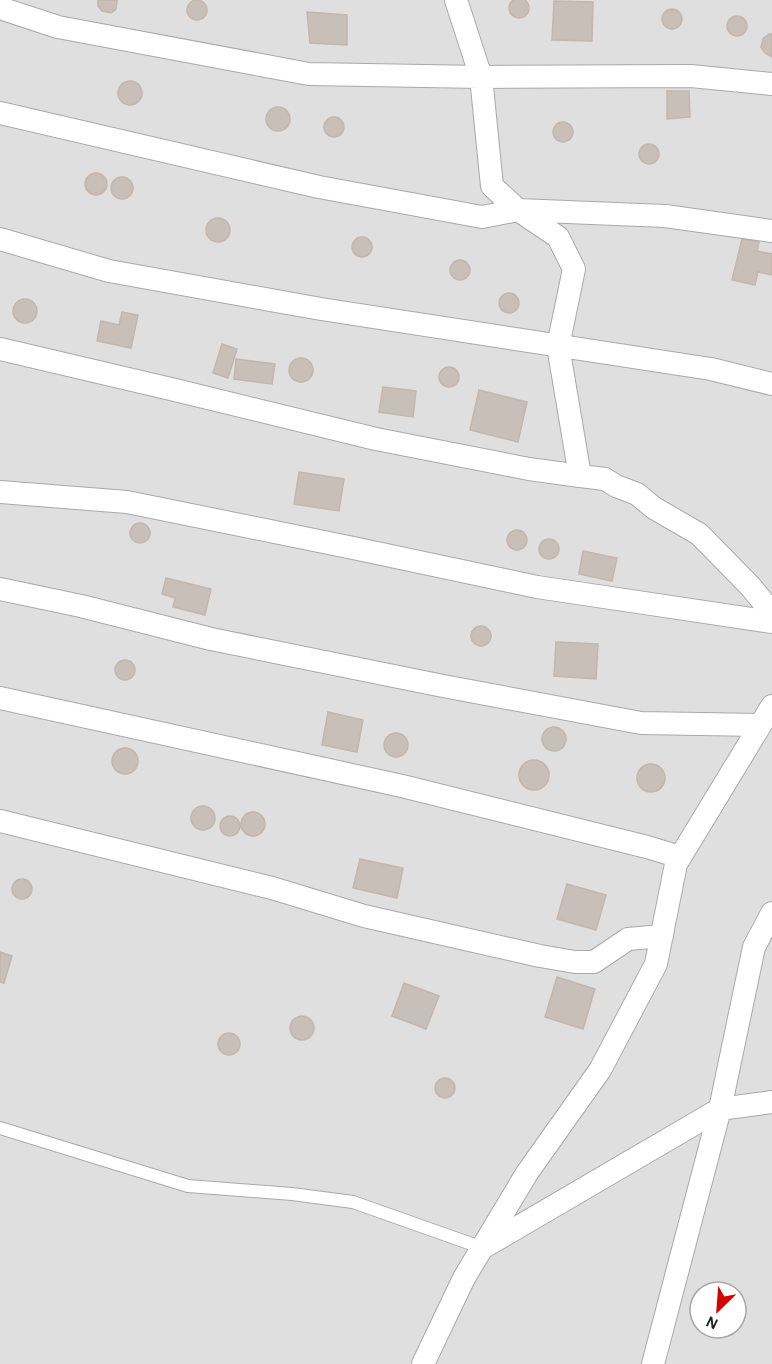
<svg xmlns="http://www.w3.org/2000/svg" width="772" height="1364" viewBox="0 0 772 1364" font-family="'Alegreya Sans',sans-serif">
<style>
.residential{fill:#e0dfdf;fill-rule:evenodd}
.building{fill:#c7bfb8;stroke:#c4b6ab;stroke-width:1.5}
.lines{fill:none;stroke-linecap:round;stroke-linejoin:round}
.service-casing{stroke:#a9a9a9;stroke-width:14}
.minor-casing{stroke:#a9a9a9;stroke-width:24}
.service{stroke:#fff;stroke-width:12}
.minor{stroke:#fff;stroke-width:22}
</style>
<rect width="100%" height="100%" fill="#f2efe9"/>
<path class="residential" d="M0,0h772v1364h-772zM700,1292h36v36h-36z"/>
<path class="building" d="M509 8a10 10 0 1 1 20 0a10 10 0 1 1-20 0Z
M98,0h19l-1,9 -5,4 -9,-2 -4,-5z
M187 10a10 10 0 1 1 20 0a10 10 0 1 1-20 0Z
M554,1l39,1 -1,39 -40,-1z
M662 19a10 10 0 1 1 20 0a10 10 0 1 1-20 0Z
M307,12l40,3v30l-37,-2z
M727 26a10 10 0 1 1 20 0a10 10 0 1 1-20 0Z
M769,34h3v23l-7,-4 -4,-6 2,-8z
M118 93a12 12 0 1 1 24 0a12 12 0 1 1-24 0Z
M667,91h22l1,26 -23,2z
M266 119a12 12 0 1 1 24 0a12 12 0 1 1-24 0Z
M324 127a10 10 0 1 1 20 0a10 10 0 1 1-20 0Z
M553 132a10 10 0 1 1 20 0a10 10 0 1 1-20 0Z
M639 154a10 10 0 1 1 20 0a10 10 0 1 1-20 0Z
M85 184a11 11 0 1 1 22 0a11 11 0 1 1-22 0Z
M111 188a11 11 0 1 1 22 0a11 11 0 1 1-22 0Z
M206 230a12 12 0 1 1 24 0a12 12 0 1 1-24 0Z
M352 247a10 10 0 1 1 20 0a10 10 0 1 1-20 0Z
M742,239l17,3 -2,9 15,3v21l-14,-3 -3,13 -23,-5z
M450 270a10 10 0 1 1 20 0a10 10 0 1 1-20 0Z
M499 303a10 10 0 1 1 20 0a10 10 0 1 1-20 0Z
M13 311a12 12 0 1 1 24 0a12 12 0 1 1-24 0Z
M122,312l16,3 -7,33 -34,-7 4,-20 18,4z
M222,344l15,5 -9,29 -15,-5z
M289 370a12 12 0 1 1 24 0a12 12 0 1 1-24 0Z
M236,359l39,5 -3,20 -38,-5z
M439 377a10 10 0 1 1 20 0a10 10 0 1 1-20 0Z
M383,387l33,4 -3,26 -34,-5z
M479,390l48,12 -9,40 -48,-12z
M299,472l45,7 -5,32 -45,-7z
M130 533a10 10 0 1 1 20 0a10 10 0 1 1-20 0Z
M507 540a10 10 0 1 1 20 0a10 10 0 1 1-20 0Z
M539 549a10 10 0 1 1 20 0a10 10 0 1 1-20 0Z
M583,551l34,7 -5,23 -33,-7z
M166,578l45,11 -6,26 -32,-8 2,-9 -13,-4z
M471 636a10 10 0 1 1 20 0a10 10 0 1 1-20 0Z
M556,642l42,2 -2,35 -42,-3z
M115 670a10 10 0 1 1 20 0a10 10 0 1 1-20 0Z
M328,712l35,8 -6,32 -35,-7z
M542 739a12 12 0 1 1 24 0a12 12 0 1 1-24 0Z
M384 745a12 12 0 1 1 24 0a12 12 0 1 1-24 0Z
M112 761a13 13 0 1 1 26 0a13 13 0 1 1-26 0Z
M519 775a15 15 0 1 1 30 0a15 15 0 1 1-30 0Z
M637 778a14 14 0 1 1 28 0a14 14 0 1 1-28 0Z
M191 818a12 12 0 1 1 24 0a12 12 0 1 1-24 0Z
M241 824a12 12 0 1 1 24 0a12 12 0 1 1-24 0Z
M220 826a10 10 0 1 1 20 0a10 10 0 1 1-20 0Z
M360,859l43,9 -6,30 -44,-10z
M12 889a10 10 0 1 1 20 0a10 10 0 1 1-20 0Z
M567,884l39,11 -10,35 -39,-11z
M0,952l12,4 -8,27 -4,-1z
M557,977l38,12 -12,40 -38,-12z
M404,983l35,13 -13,33 -34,-13z
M290 1028a12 12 0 1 1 24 0a12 12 0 1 1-24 0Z
M218 1044a11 11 0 1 1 22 0a11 11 0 1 1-22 0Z
M435 1088a10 10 0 1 1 20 0a10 10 0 1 1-20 0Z"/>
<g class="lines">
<defs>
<path id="service" d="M0,1128l188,58 104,8 61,8 130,46"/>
<path id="minor" d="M456,0l25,77 11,109 26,24 40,27 16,32 -16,77 22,130 25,3 11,7 21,8 17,14 45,26 52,53 21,26
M0,8l58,19 251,47 172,3 210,-1 81,8
M0,113l319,74 163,30 36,-7 147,6 107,15
M0,239l109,32 212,38 390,60 61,15
M0,349l175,41 201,49 153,30 51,7
M0,492l127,10 231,47 179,38 235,35
M0,589l81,17 130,33 232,47 198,37 118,2
M0,698l402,88 245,61 33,10
M0,821l272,67 92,28 176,40 35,6h19l34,-23 34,-3
M484,1247l236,-138 52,-7
M423,1364l41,-86 63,-105 73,-103 56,-106 20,-100 96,-158
M653,1364l67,-255 34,-162 18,-34"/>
</defs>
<use href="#service" class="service-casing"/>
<use href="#minor" class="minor-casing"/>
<use href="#service" class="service"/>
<use href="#minor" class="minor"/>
</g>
<g transform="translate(718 1310) rotate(205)"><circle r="28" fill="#ffffff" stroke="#a7a7a7" stroke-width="1.5"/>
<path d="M0-4.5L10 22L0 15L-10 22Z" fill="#d40000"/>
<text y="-9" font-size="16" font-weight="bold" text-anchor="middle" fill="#222222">N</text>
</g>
</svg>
